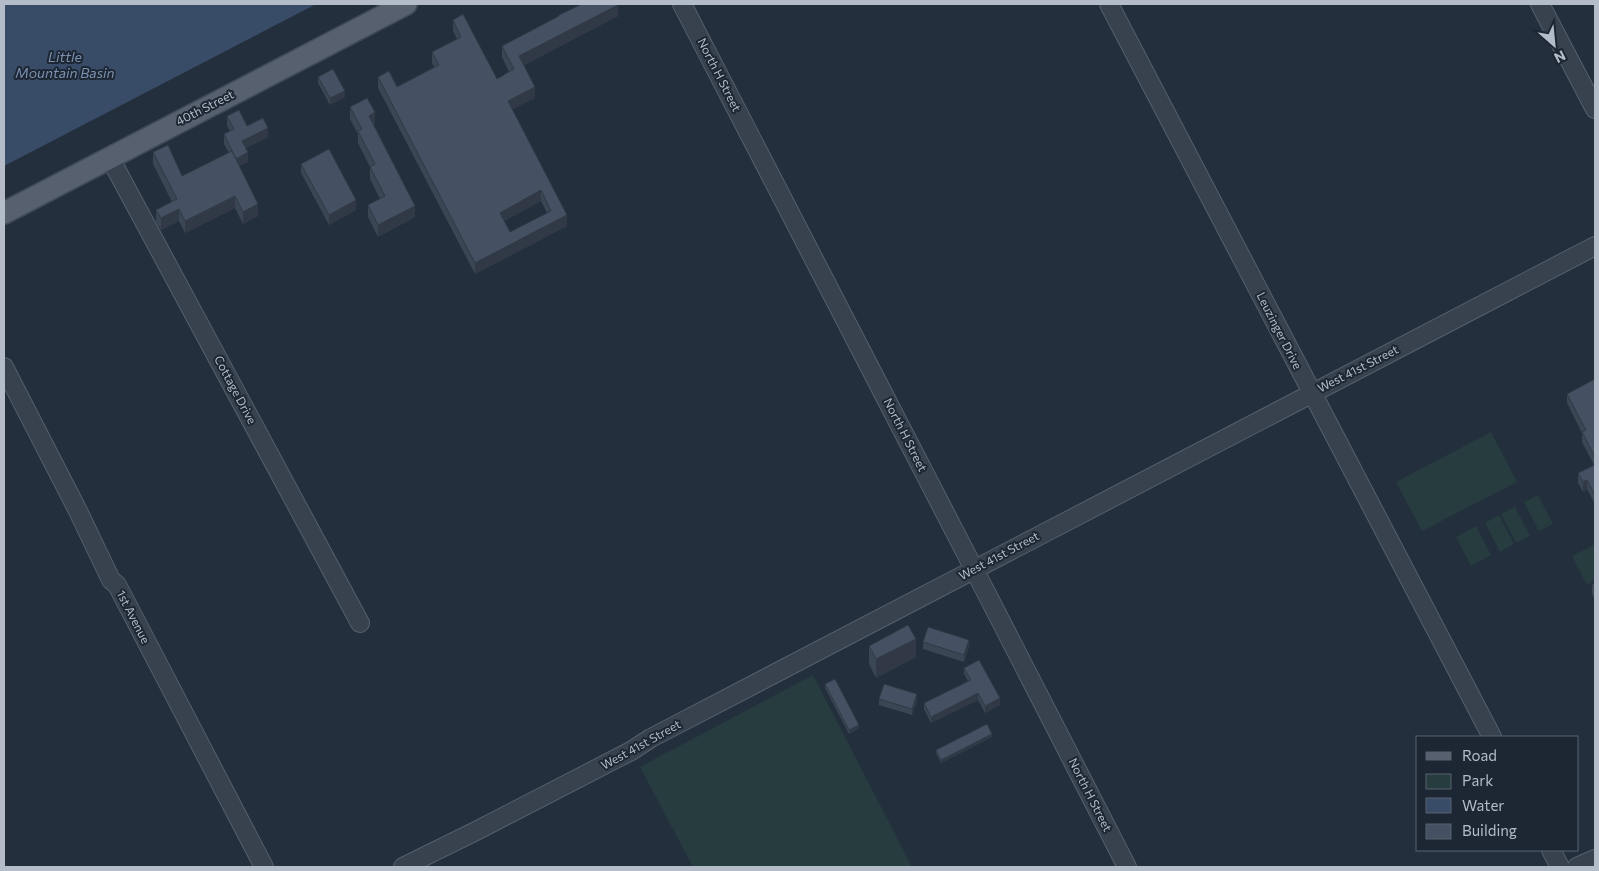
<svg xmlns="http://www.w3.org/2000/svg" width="1599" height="871" viewBox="0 0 1599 871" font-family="Commissioner,sans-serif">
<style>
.green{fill:#263c3f}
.water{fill:#394c67}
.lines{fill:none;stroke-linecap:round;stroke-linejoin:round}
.minor-casing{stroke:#565f6c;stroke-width:20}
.major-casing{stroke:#414a57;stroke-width:24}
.minor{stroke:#38414e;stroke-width:18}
.major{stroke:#56606e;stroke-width:21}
.wall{fill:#3b4654;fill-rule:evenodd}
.shaded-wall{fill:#303945}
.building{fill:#455162;stroke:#303945;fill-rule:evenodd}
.labels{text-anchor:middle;stroke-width:4;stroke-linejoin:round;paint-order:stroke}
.street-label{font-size:12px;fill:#b4bcc9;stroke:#1d2633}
.water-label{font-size:14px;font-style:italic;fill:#7c92b1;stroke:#1d2633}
</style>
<rect width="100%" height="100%" fill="#242f3e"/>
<path class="green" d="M1491,432l26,50 -95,49 -26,-49z
M1538,495l15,29 -14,7 -15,-29z
M1515,507l15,29 -14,7 -15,-29z
M1499,515l15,29 -14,8 -15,-29z
M1476,526l15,29 -20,11 -15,-29z
M1595,544v36l-8,5 -15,-29z
M813,675l99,192h-219l-53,-100z"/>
<path class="water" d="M4,4h312l-312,162z"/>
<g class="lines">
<defs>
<path id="minor" d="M682,4l292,565 153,298
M1109,4l383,733
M1540,4l55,105
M110,158l250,465
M4,367l73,142 34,71 6,5 147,282
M1551,850l9,17
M403,867l73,-36 155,-80 20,-13 944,-492
M1577,867l18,-8"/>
<path id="major" d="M4,213l402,-209"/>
</defs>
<use href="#minor" class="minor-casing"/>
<use href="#major" class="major-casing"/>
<use href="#minor" class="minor"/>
<use href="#major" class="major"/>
</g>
<path class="wall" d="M559,15l59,1 -94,49 11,33 -23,11 55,117 -92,48 -97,-186v-11l19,10 37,-20 -2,-4v-11l25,-13 -4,-8v-11l44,59 12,-7 -7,-15v-11l57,-29zM541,201l6,12 -37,19 -6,-11z
M318,77l27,20 -15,8 -12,-22z
M350,107l25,17 -2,1 42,92 -37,20 -10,-20v-12l12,-6 -10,-20v-12l-12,-24v-9l-8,-15z
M227,116l41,21 -22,11 2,14 -9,4 19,50 -15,8 -8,-16 -50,25 -6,-12 -18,9 -5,-8v-12l16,-8 -19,-38v-12l29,24 47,-23 -5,-9v-10l6,-3 -3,-5z
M301,164l55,46 -27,15 -28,-52z
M1595,379v125l-8,-15 -4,3 -5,-9v-10l16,-8 -12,-23v-9l-15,-30v-9z
M1595,583v17l-3,-6v-9z
M923,642l46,5 -5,15 -41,-13z
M869,646l47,11 -40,21 -7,-14z
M964,668l36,37 -15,8 -7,-13 -47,23 -7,-14v-6l44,-22 -4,-7z
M825,684l34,44 -10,6 -24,-46z
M879,699l38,2 -5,14 -33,-10z
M992,737l-51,26 -5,-10v-3z"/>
<path class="shaded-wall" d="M618,5v11l-99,51v-11z
M535,87v11l-27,14v-11z
M345,91v6l-15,8v-7z
M375,112v12l-6,3v-11z
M268,128v9l-26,13v-9z
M248,152v10l-12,6v-9z
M541,190v11l-41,22v-10z
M235,196v12l-50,25v-12z
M356,200v10l-27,15v-10z
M258,204v12l-15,8v-12z
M415,206v11l-37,20v-12z
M179,209v12l-18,9v-12z
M567,215v11l-92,48v-11z
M1587,480v9l-4,3v-10z
M916,639v18l-40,21v-19z
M969,640v7l-5,15v-7z
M978,693v7l-47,23v-6z
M917,694v7l-5,14v-6z
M1000,698v7l-15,8v-7z
M859,725v3l-10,6v-4z
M992,734v3l-51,26v-3z"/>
<path class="building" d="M582,4h36v1l-99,51 16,31 -27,14 59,114 -92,48 -97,-186 11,-6 8,16 42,-22 -7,-13 29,-15 -8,-17 10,-6 34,65 17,-10 -12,-23 57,-30v-1zM541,190l10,21 -41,21 -10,-19z
M333,69l12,22 -15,7 -12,-21z
M367,98l8,14 -6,4 46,90 -37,19 -10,-20 17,-9 -15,-29 5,-3 -17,-33 4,-2 -12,-22z
M239,110l8,16 16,-8 5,10 -26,13 6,11 -12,7 -12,-25 10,-5 -7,-13z
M168,145l14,31 50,-25 26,53 -15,8 -8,-16 -50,25 -6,-12 -18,9 -5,-8 21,-11 -24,-47z
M329,149l27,51 -27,15 -28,-51z
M1595,379v78l-13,-25 4,-2 -19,-36z
M1595,465v30l-8,-15 -4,2 -5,-9z
M1595,583v8l-3,-6z
M908,625l8,14 -40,20 -7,-13z
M928,627l41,13 -5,15 -41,-13z
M979,660l21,38 -15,8 -7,-13 -47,24 -7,-14 47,-23 -7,-12z
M835,679l24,46 -10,5 -24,-46z
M884,684l33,10 -5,15 -33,-10z
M987,724l5,10 -51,26 -5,-10z"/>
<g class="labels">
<g class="street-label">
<text transform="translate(719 75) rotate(63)" y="4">North H Street</text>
<text transform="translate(205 108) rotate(-27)" y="4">40th Street</text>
<text transform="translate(1279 331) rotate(63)" y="4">Leuzinger Drive</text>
<text transform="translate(1358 369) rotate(-27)" y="4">West 41st Street</text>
<text transform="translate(235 390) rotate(62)" y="4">Cottage Drive</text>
<text transform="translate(905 435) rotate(63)" y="4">North H Street</text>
<text transform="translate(999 556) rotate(-28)" y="4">West 41st Street</text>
<text transform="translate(133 617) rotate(63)" y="4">1st Avenue</text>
<text transform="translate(641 745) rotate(-29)" y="4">West 41st Street</text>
<text transform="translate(1090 795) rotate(63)" y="4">North H Street</text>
</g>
<g class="water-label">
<text x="65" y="62">Little<tspan x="65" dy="16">Mountain Basin</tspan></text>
</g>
</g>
<rect width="1599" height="871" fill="none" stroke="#b4bcc9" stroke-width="10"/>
<rect x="1416" y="736" width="162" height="115" fill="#1d2633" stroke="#59626f"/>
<rect x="1426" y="752" width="25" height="8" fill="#56606e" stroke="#59626f"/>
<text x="1462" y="761" font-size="15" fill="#b4bcc9">Road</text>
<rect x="1426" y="774" width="25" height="15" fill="#263c3f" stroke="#59626f"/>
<text x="1462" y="786" font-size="15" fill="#b4bcc9">Park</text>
<rect x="1426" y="798" width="25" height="15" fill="#394c67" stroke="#59626f"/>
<text x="1462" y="811" font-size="15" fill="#b4bcc9">Water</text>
<rect x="1426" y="824" width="25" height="15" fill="#455162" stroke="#59626f"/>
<text x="1462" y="836" font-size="15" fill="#b4bcc9">Building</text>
<g transform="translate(1554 45) rotate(153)" stroke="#1d2633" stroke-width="4" paint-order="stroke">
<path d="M0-4L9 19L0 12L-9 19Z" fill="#b4bcc9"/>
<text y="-8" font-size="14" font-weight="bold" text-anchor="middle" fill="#b4bcc9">N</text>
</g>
</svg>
